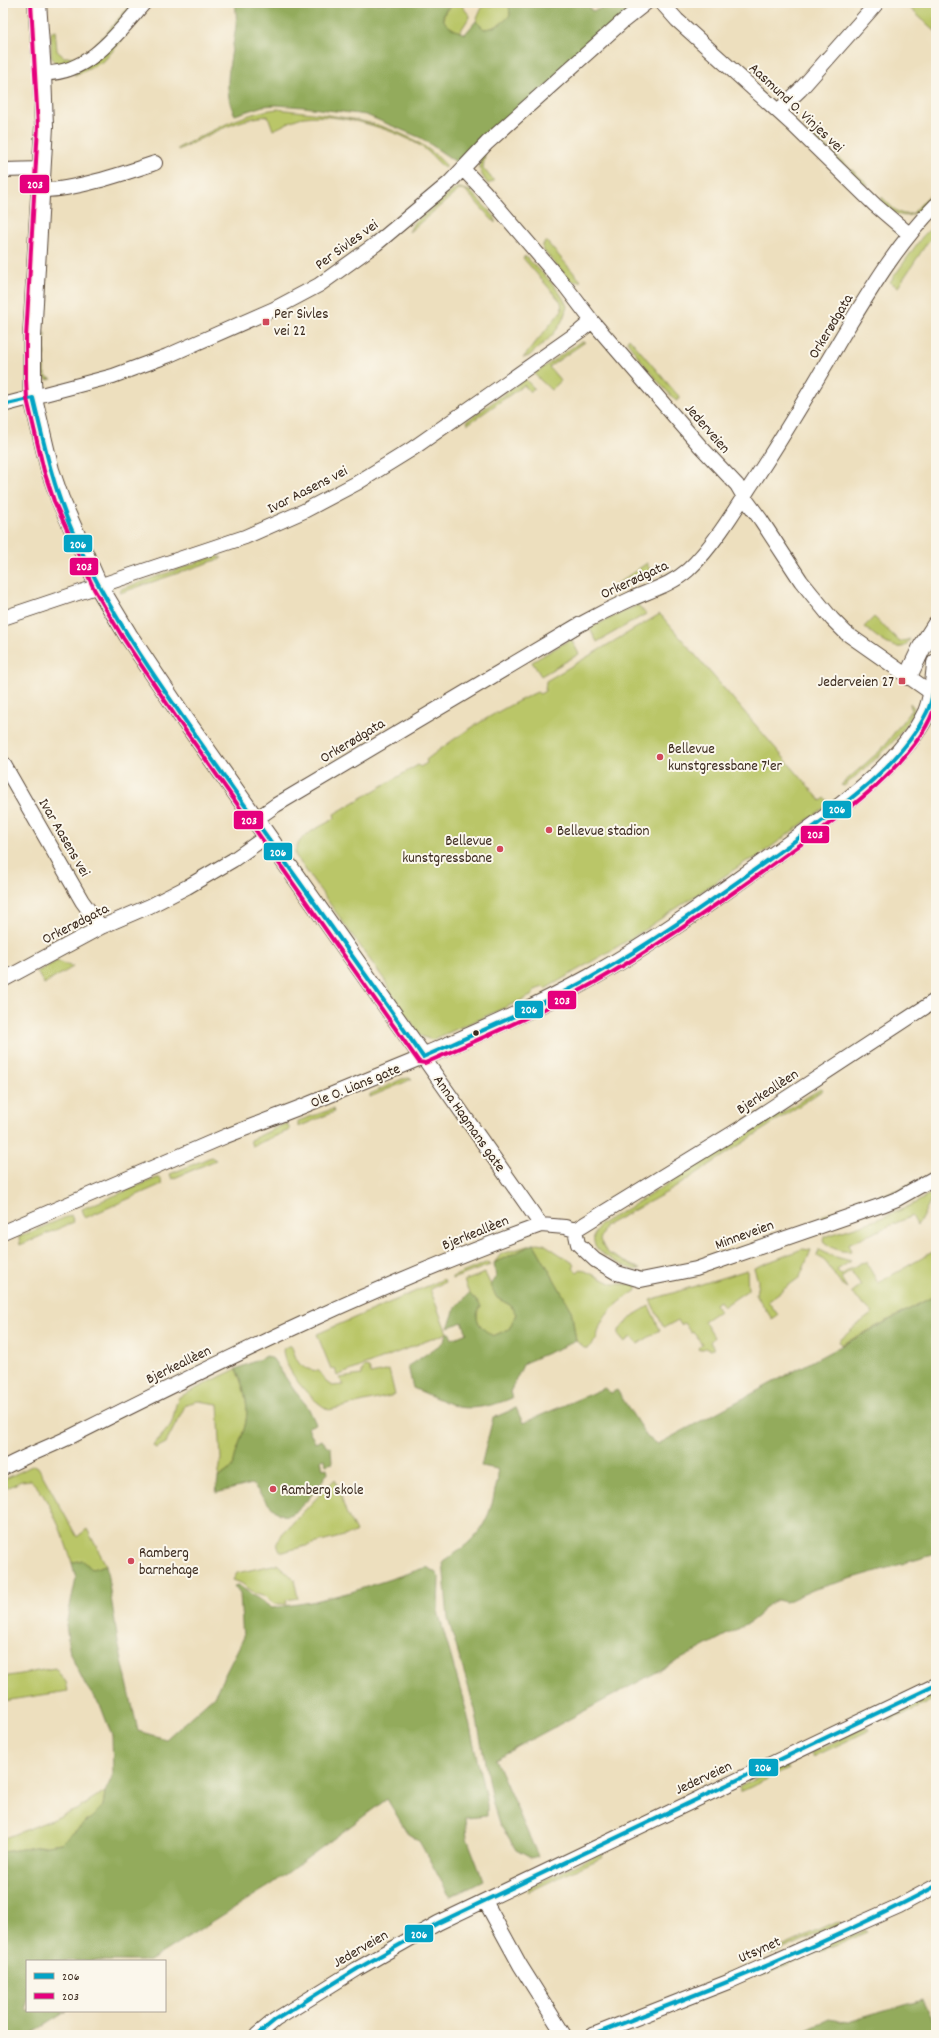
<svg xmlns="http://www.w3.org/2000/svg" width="939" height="2038" viewBox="0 0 939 2038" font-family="Dekko,sans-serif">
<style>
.green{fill:#bac668;stroke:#7a7843}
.forest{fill:#93ab5c;stroke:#676a3d}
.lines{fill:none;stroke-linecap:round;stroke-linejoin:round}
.minor-casing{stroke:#564536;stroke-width:16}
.tertiary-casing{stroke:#564536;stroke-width:20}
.minor{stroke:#fff;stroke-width:14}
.tertiary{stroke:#fff;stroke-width:18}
.bus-1-casing{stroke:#fbf7ec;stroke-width:7}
.bus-2-casing{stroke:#fbf7ec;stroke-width:7}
.bus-1{stroke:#03a3c5;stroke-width:4}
.bus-2{stroke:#e5007d;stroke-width:4}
.poi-dot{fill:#d1495b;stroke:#fbf7ec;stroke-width:1.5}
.bus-dot{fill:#3b2a1e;stroke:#fbf7ec;stroke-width:1.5}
.labels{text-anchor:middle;stroke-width:4;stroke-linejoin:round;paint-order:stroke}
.street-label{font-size:15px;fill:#3b2a1e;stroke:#fbf7ec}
.poi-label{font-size:15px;fill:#3b2a1e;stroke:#fbf7ec;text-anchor:start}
.line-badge{stroke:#fbf7ec;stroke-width:1.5}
.badge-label{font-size:11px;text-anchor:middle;font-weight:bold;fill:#fff}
</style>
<rect width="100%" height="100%" fill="#fbf7ec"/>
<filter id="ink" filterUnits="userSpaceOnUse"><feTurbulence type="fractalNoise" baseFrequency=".025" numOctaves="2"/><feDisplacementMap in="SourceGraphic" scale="8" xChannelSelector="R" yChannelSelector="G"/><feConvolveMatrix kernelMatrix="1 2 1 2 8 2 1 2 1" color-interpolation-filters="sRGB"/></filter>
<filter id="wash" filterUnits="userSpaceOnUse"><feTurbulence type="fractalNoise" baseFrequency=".012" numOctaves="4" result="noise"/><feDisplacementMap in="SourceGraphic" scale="16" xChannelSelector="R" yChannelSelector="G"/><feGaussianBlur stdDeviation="0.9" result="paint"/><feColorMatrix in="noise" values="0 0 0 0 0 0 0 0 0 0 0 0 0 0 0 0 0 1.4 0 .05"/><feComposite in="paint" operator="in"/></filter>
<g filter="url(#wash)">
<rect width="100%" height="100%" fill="#eddfbe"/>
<path class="green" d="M132,3h4c-18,20 -51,66 -80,62l-5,-9v-23l4,-3 2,21 7,6c27,3 51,-36 68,-54z
M453,3h12l-3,3 8,10 -10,16c-8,-3 -13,-5 -17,-13l2,-7z
M484,3l8,3 3,-3h14l1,12c-8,9 -14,13 -26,14l-8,-8z
M904,3h32v29z
M119,40h3l-18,21 -29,15v-3z
M277,109c58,7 127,10 170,57l-3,2c-8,-8 -15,-17 -25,-23 -27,-17 -82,-32 -115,-28 -9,1 -21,9 -31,13l-5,-14c-33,3 -61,20 -90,34v-2c32,-16 64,-35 99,-39z
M804,124l22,23 43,38 -7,-1 -58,-56z
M485,154l-2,14 11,13 -6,3c-7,-9 -11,-17 -6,-29z
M459,188l11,3 25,26v6l-29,-32 -7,-1 -50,42 4,-8 42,-35z
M936,188v6c-20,21 -31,33 -55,7l1,-4c9,9 17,21 31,16z
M936,223v10l-9,10 -29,44 -8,-5 32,-45z
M546,241l35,40 -10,1 -27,-31 -2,-5z
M525,256c15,15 33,30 42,50 -6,26 -19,33 -38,50l-6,2 39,-48 -1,-8 -38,-44z
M45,333l-1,39 3,5 5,2 -5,1 -5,-6 -1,-40z
M629,338l46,54 6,6 -5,3c-18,-19 -34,-38 -49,-60z
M580,342h5l-36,25 12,14 -10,9 -17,-16z
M525,379l9,9 -4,4 -6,-7 -56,39 -1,-3z
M216,556l6,2 -102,35 1,-4z
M647,563l3,7v4l-33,15 -6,-1z
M638,605l8,9 -49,28 -7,-14z
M660,614l161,187 4,-3 3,4 -3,5 -69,51 -9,3 -115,77 -87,51 -2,-2 -8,3 -3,3 1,2 -101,45 -11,-4 -31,-45 -2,-6 -93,-130c0,-20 25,-27 40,-37l-1,-4 84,-49 2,2 7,-4 -1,-3c34,-27 72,-50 111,-68l3,2 5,-3 1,-10z
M874,617l26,25 10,-3 -5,7c-13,6 -31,-12 -41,-19z
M571,639l8,15 -38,22 -9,-14z
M910,703l4,5c-12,33 -45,56 -70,78l-3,-1 41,-36 29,-39z
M57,961l16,6 -29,17 -7,-12z
M409,1078l3,1 -42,18v-3l32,-15z
M820,1089l3,1 -150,99 -68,37 -5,14 7,13 33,16 -5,1c-17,-7 -58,-21 -34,-46 74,-43 146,-90 219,-135z
M333,1109l1,3 -36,15v-6z
M287,1123l3,7 -38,16 -2,-6z
M211,1157l5,3 -44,19 -2,-5z
M157,1178h3l2,6 -77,34 -3,-9z
M912,1183v2l-32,13 -57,20 -2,-2 76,-26z
M935,1191l-15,31 -3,3 -5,-9 -64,28 3,7c-10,2 -20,-3 -28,-10l1,-4c34,-11 82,-25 111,-46z
M71,1215l3,7 -54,23 -1,-8z
M537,1243l7,1 29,19 2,2 -2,3 4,4 4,-3 32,15h21l3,2v4c-18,12 -38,25 -40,49l-9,9h-4l-8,-7 -5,-32 -37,-65 -40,19 7,-9z
M802,1249l9,1 -11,27 -32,24 10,14 -6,4 -16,-24 2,-14 -4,-13z
M818,1249l14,7 19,5 -14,9 4,5 19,-12 6,-1 12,21 58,-33v45l-95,50 -2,-4 19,-17 15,-11 -22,-20 10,-8 -10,-14 -10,7 6,10c-14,-7 -16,-27 -30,-32z
M488,1262l2,3 -38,14v-2z
M747,1270l1,20 -25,17 -4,-6 -4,3 4,7 -15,10 10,16 -4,5 5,6 -5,2 -4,-2 -7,2 -1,-2 4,-4 -9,-12 -2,1 -7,-10 -3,2 -3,-5 -13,7 -2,-1 -13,-26z
M485,1273l12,25 13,7 6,9 -7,15 -16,7c-11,-7 -22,-17 -12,-30l-12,-13 -5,-12z
M444,1279l1,3 -15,7 17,44 -110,43 -2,-8 -4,1 -14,-35z
M649,1306l11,24 -22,14 -6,-7 -8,5 -5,-6v-6l15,-15z
M291,1345c7,18 7,24 28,26l7,11 6,4 12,-1 -5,-7 23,-3v-5l3,-3 4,1 2,6 18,-4 6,25 -66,15c-19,-10 -43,-38 -46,-59l1,-3z
M236,1369c8,19 14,37 9,57 -4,14 -10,27 -12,41l-15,11 3,-18 -3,-56 -20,-3 -12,3 -20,39 -10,5 -3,-2c1,-3 14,-15 18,-22 4,-9 3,-18 8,-27z
M34,1465l4,2 39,70 10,-8 19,36 -14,4 -10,-9 -10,3c-7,-23 -23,-68 -42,-83l-8,1 -19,9v-10z
M335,1479l11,33 10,20 -1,1 -72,19 -4,-2 -2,-7 5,-9z
M277,1564l17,15 4,19 -12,2 1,4h-13l-8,-7 -10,-3 -15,-11 -8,-3 4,-7z
M55,1668l11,14 2,9 -65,10v-24z
M936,1694v5l-47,22 -2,-4z
M868,1726l2,4 -57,27 -2,-4z
M787,1765l2,4 -49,23 -1,-5z
M105,1792l-2,14 -12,12 -30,25 -58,9v-13l73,-29z
M601,1853l2,4 -75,35v-4z
M839,1921l-1,4 -68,30 -1,-2z
M864,1930l3,2 -103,43 -1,-3z"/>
<path class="forest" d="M235,3h218c-21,16 -4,25 12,31l11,-13 8,8c12,-1 18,-5 26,-14l-1,-12h78l5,8 8,-2 6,-6h34l-181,161 -38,-26 -55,-23 -62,-8 -28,-2 -13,1 -28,9c-15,-26 -2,-62 1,-90 1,-7 0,-15 -1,-22z
M534,1244l37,65 5,32 -52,22 -14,29 2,6c-17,7 -36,12 -55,9l-44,-19 -5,-22c6,-4 36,-23 37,-26 1,-2 1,-5 2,-7l2,-1 3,7 15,-6 -5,-11 -14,6 7,-19 14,-16 12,13c-10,13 1,23 12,30l16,-7 7,-15 -6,-9 -13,-7 -7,-12 6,-8 -2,-15z
M936,1295v259l-121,35 -29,13 -9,-2 -14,8 -5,8 -8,6 -255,137 43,97 -7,2 -15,-8 -17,-27 -7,-22 -17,-92 -27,-90 -5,-57c31,-21 45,-34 52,-72 2,-7 4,-14 2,-21l-16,-3 12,-48 23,-10 7,15 81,-35 7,5 6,-3 30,47 11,7z
M267,1356l6,3 21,31 14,17 8,17 -8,3 7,16 7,-3 4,5 5,3 1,15 -6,2 -1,-6 -4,1 2,9 4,-1 1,4c-6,10 -32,48 -45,43 -12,-4 -22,-22 -31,-31l-36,9 2,-15 15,-11c2,-14 8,-27 12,-41 5,-21 -1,-38 -9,-57z
M82,1560l10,9 14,-4 12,77 20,89 28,8 48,-43 29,-57 -3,-45 -6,-8 4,-1 34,23 39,-6 40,-10 76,-25 9,6 3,5 -1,33 29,102 20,91v12l-22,2 2,20 16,42 -33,17 -31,-56 -11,-7 -21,-35 -116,86 -122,76h-122v50h40l-38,24h-26v-183l58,-9 30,-25 12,-12 2,-14 8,-17 -1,-39 -11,-29 -15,-21 -16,-32 -4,-29 10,-47 -4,-15z
M922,2000l10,20 4,-1v16h-161l13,-5 11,3 30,-14 19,3z"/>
</g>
<g filter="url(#ink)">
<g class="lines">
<defs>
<path id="minor" d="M662,3l15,17 115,104 83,81 34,29
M42,73c45,3 76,-40 102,-70
M778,111l22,-21 77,-87
M463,169l21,22 82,96 26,34 108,125 37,39 7,12 17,23 40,61 31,38 14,14 90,63
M3,170l40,-1
M42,190c30,1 83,-17 113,-27
M3,405l110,-29 54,-20 107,-47 45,-24 57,-41 73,-61 38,-40 135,-121 24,-19
M3,618l242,-81 59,-26 53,-28 55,-34 168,-118 12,-10
M3,763l79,138 19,26
M255,820l21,-15 301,-179c18,-10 36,-19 54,-27 20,-9 40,-14 57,-29 23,-21 46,-58 63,-85 33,-49 62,-99 92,-150 28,-46 55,-92 93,-130
M3,980l98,-53 49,-21 37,-19 46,-27 34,-24
M575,1230l3,14 17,16 22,13 24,7 55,-11 186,-64 15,-6 39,-22
M3,1232l223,-96 75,-29 122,-50 118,168
M3,1468c22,-12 46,-21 69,-32 153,-77 307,-153 469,-211l24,2 10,3 166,-102 195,-128
M485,1901l35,64 44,70
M257,2035l18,-15 82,-51 81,-46 498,-238
M593,2035l135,-53 171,-76 37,-20"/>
<path id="tertiary" d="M37,3l5,70 2,53 -12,212v42l1,18 17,72 10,29 39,88 29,48 55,82 240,340c57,-25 113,-49 167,-79 70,-39 135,-87 200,-134 45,-32 113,-81 137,-132 5,-12 8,-35 9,-49
M908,676l14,-29 14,-22"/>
</defs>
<use href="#minor" class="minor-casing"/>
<use href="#tertiary" class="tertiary-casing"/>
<use href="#minor" class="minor"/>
<use href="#tertiary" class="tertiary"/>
<defs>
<path id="bus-1" d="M3,405l30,-7c10,41 19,84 35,123 37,90 96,169 151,248 68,96 137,191 204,288 56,-25 113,-49 167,-79 69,-39 133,-86 198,-132 48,-36 112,-78 139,-134 7,-14 8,-33 9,-49
M257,2035l18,-15 82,-51 81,-46 498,-238
M593,2035c115,-45 234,-90 343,-149"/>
<path id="bus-2" d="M31,3l7,123 -12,212v42l1,19 17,72 10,30 40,88 29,49 55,82 241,342 6,1c56,-24 113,-49 167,-79 60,-34 117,-74 173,-114 52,-38 153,-102 171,-167"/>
</defs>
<use href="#bus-1" class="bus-1-casing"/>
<use href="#bus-2" class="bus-2-casing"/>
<use href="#bus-1" class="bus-1"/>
<use href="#bus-2" class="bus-2"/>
</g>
</g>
<g class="poi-dot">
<rect x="262" y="318" width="8" height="8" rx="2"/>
<rect x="898" y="677" width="8" height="8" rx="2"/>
<circle cx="660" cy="757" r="4"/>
<circle cx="549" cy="830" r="4"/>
<circle cx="500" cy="849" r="4"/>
<circle cx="273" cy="1489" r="4"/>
<circle cx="131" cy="1561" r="4"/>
</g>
<circle class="bus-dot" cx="476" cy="1033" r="3.5"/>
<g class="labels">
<g class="street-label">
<text transform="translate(797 107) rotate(43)" y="5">Aasmund O. Vinjes vei</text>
<text transform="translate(346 244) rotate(-36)" y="5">Per Sivles vei</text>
<text transform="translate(830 326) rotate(-59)" y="5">Orkerødgata</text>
<text transform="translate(708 428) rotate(49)" y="5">Jederveien</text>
<text transform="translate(307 489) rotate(-27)" y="5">Ivar Aasens vei</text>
<text transform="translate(634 579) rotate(-25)" y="5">Orkerødgata</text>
<text transform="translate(352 740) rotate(-31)" y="5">Orkerødgata</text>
<text transform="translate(65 837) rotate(60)" y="5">Ivar Aasens vei</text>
<text transform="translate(75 923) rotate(-27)" y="5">Orkerødgata</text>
<text transform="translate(355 1085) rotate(-22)" y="5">Ole O. Lians gate</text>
<text transform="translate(767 1091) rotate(-33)" y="5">Bjerkeallèen</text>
<text transform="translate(470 1123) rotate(55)" y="5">Anna Hagmans gate</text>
<text transform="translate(475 1232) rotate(-22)" y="5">Bjerkeallèen</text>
<text transform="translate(744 1234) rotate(-20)" y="5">Minneveien</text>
<text transform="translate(178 1364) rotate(-26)" y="5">Bjerkeallèen</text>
<text transform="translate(703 1777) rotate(-25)" y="5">Jederveien</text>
<text transform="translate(360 1948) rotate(-30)" y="5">Jederveien</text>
<text transform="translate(759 1949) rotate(-24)" y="5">Utsynet</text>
</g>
<g class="poi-label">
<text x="274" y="318">Per Sivles<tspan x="274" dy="17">vei 22</tspan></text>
<text x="894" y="686" text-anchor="end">Jederveien 27</text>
<text x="668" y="753">Bellevue<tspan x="668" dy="17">kunstgressbane 7'er</tspan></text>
<text x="557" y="835">Bellevue stadion</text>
<text x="492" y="845" text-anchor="end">Bellevue<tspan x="492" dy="17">kunstgressbane</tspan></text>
<text x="281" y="1494">Ramberg skole</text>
<text x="139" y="1557">Ramberg<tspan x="139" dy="17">barnehage</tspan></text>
</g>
</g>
<g class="line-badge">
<rect x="19" y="174" width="31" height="20" rx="4" fill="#e5007d"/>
<rect x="63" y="534" width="30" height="19" rx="4" fill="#03a3c5"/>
<rect x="69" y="557" width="30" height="19" rx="4" fill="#e5007d"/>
<rect x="822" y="800" width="30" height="19" rx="4" fill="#03a3c5"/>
<rect x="233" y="810" width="31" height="20" rx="4" fill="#e5007d"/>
<rect x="800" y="825" width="30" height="19" rx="4" fill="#e5007d"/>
<rect x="263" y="842" width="30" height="19" rx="4" fill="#03a3c5"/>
<rect x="547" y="990" width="30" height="20" rx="4" fill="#e5007d"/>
<rect x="514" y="1000" width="30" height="19" rx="4" fill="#03a3c5"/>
<rect x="748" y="1758" width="31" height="19" rx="4" fill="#03a3c5"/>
<rect x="404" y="1924" width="30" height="19" rx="4" fill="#03a3c5"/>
</g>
<g class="badge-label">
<text x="35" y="188">203</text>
<text x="78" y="548">206</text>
<text x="84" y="570">203</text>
<text x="837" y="813">206</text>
<text x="249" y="824">203</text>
<text x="815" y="838">203</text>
<text x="278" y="856">206</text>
<text x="562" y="1004">203</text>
<text x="529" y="1013">206</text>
<text x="763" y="1771">206</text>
<text x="419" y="1938">206</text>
</g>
<rect width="939" height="2038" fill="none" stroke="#fbf7ec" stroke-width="16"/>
<rect x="26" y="1960" width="140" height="52" fill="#fbf7ec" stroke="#aea59a"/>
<rect x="34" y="1973" width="20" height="6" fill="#03a3c5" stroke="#aea59a"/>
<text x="62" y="1980" font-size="12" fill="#3b2a1e">206</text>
<rect x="34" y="1993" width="20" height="6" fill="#e5007d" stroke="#aea59a"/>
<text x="62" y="2000" font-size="12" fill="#3b2a1e">203</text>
</svg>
